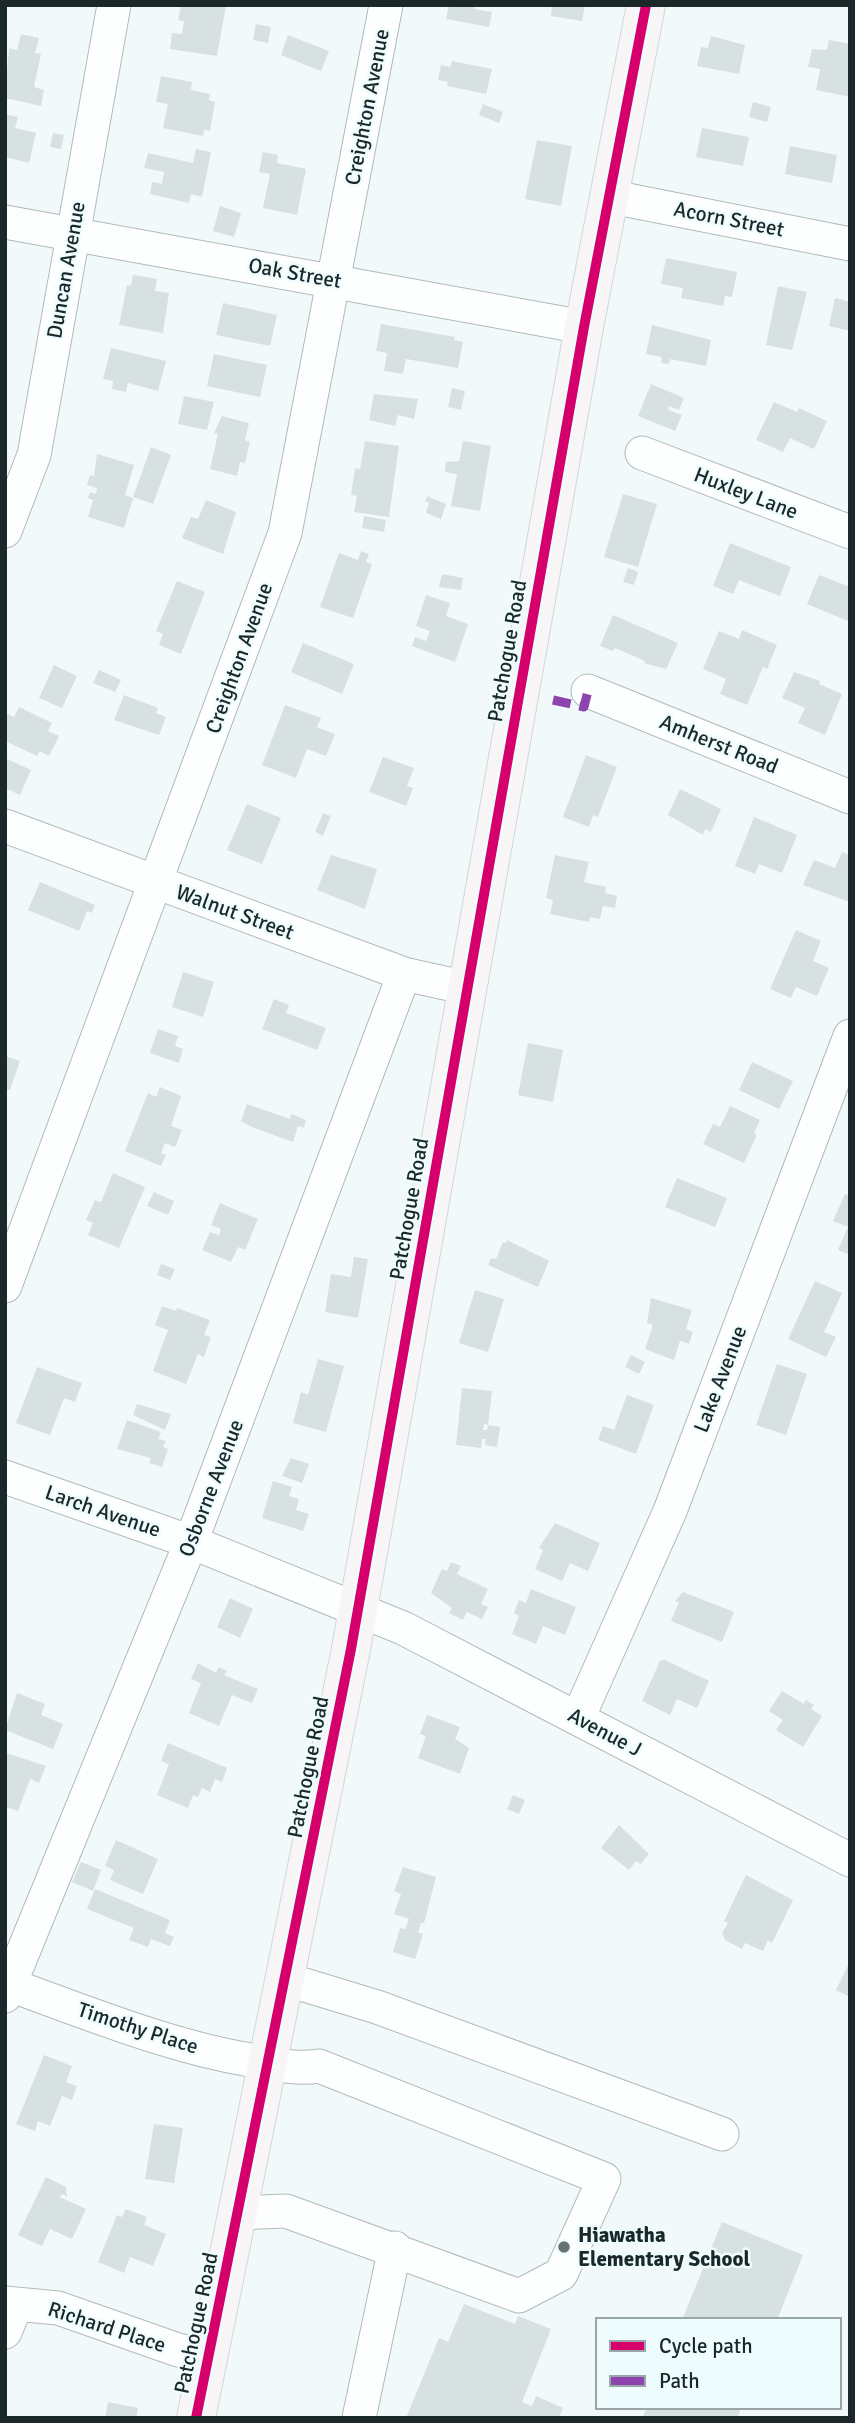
<svg xmlns="http://www.w3.org/2000/svg" width="855" height="2423" viewBox="0 0 855 2423" font-family="Signika,sans-serif">
<style>
.building{fill:#d7e1e2}
.lines{fill:none;stroke-linecap:round;stroke-linejoin:round}
.minor-casing{stroke:#b1babb;stroke-width:35}
.major-casing{stroke:#d1d6d7;stroke-width:40}
.minor{stroke:#fdfefe;stroke-width:33}
.major{stroke:#f8f5f7;stroke-width:38}
.quiet{stroke:#8e44ad;stroke-width:9;stroke-dasharray:18 9;stroke-linecap:butt}
.cycleway-casing{stroke:#eefcfe;stroke-width:15}
.cycleway{stroke:#d6006c;stroke-width:10}
.poi-dot{fill:#667172;stroke:#eefcfe;stroke-width:2.5}
.labels{text-anchor:middle;stroke-width:5;stroke-linejoin:round;paint-order:stroke}
.street-label{font-size:21px;fill:#1b2829;stroke:#eefcfe}
.poi-label{font-size:21px;font-weight:bold;fill:#1b2829;stroke:#eefcfe;text-anchor:start}
</style>
<rect width="100%" height="100%" fill="#f2f9fa"/>
<path class="building" d="M181,5h45l-9,51 -47,-7 2,-16 10,1 2,-13 -6,-1z
M449,5h26l-1,4 18,3 -3,15 -43,-8z
M552,5h33l-3,16 -31,-5z
M256,24l15,3 -3,16 -15,-3z
M21,34l18,4 -4,15 6,1 -7,33 10,3 -3,16 -36,-8 4,-50 8,2z
M288,35l41,16 -8,20 -40,-16z
M711,36l34,9 -6,29 -42,-8 4,-19 7,1z
M829,40l21,4v53l-34,-7 4,-21 -12,-2 4,-18 15,1z
M452,61l40,8 -6,25 -39,-8 1,-4 -10,-2 3,-15 9,2z
M161,76l31,6 -1,8 19,4 -1,6 6,2 -5,29 -6,-1 -1,6 -40,-8 5,-24 -12,-2z
M753,102l18,5 -4,15 -18,-5z
M483,104l20,8 -4,11 -20,-8z
M5,114l13,3 -3,11 21,5 -7,30 -24,-6z
M702,128l47,9 -6,29 -47,-9z
M53,133l11,2 -3,14 -11,-2z
M537,140l35,6 -11,60 -36,-7z
M790,146l47,9 -5,28 -47,-9z
M196,149l15,3 -9,45 -11,-3 -2,9 -39,-9 2,-12 10,2 2,-12 -20,-4 4,-15 45,10z
M263,152l15,3 -1,8 29,6 -9,46 -34,-7 7,-34 -11,-2z
M220,206l21,7 -7,24 -21,-6z
M666,258l71,14 -5,25 -7,-1 -2,10 -42,-8 2,-10 -22,-4z
M133,275l24,4 -2,12 14,2 -6,40 -44,-8 8,-40 4,1z
M778,286l29,6 -15,58 -26,-5z
M835,298l15,4v29l-21,-5z
M223,303l54,12 -7,31 -54,-11z
M381,324l74,13 -1,3 9,2 -5,26 -52,-9 -3,15 -19,-3 3,-18 -11,-2z
M652,325l59,15 -5,26 -36,-7 -1,5 -8,-1 1,-6 -16,-3z
M111,348l55,13 -8,30 -30,-8 -2,9 -14,-3 1,-8 -10,-2z
M214,354l53,11 -7,32 -53,-11z
M651,384l33,14 -5,12 -10,-4 -1,4 14,5 -7,16 -37,-15z
M452,388l13,3 -4,19 -13,-3z
M374,394l44,5 -4,20 -16,-4 -3,11 -26,-6z
M184,396l30,6 -7,28 -29,-6z
M774,402l23,10 2,-4 28,13 -13,28 -24,-11 -7,14 -27,-12z
M222,416l27,7 -4,17 5,2 -5,21 -5,-1 -3,14 -27,-7 8,-35 -4,-1z
M365,441l34,5 -10,71 -35,-5 3,-16 -6,-1 4,-27 5,1z
M463,441l28,5 -11,65 -29,-5 6,-32 -12,-2 1,-10 13,-1z
M151,447l20,8 -18,49 -20,-7z
M97,454l37,11 -9,30 8,3 -9,30 -36,-11 5,-17 -5,-2 2,-6 6,2 1,-6 -10,-3 3,-10 4,1z
M623,494l34,10 -19,63 -34,-10z
M427,496l19,8 -5,15 -15,-6 3,-10 -4,-2z
M206,500l30,12 -13,42 -41,-16 9,-21 7,2z
M364,516l22,4 -2,12 -22,-4z
M730,543l61,24 -11,29 -41,-16 -6,14 -20,-8z
M361,551l8,3 -3,8 6,2 -19,54 -33,-11 19,-54 19,7z
M628,568l10,4 -4,13 -11,-3z
M442,574l21,4 -2,12 -22,-3z
M819,575l31,12v35l-43,-18z
M177,581l28,11 -24,62 -22,-9 4,-11 -7,-3z
M426,595l24,8 -4,13 22,8 -13,38 -43,-16 3,-9 11,4 4,-10 -14,-5z
M613,615l65,28 -12,26 -22,-6 1,-2 -30,-13 -2,3 -13,-5z
M742,630l35,15 -10,24 -4,-2 -16,38 -27,-11 6,-15 -23,-10 16,-38 20,8z
M303,643l51,21 -12,30 -51,-22z
M54,665l23,11 -15,32 -23,-10z
M99,670l22,10 -6,12 -22,-9z
M794,672l26,9 -1,3 23,10 -17,41 -27,-12 7,-15 -23,-10z
M124,695l34,13 -2,5 10,4 -7,18 -45,-15z
M285,705l36,13 -4,9 18,7 -9,22 -19,-7 -11,29 -34,-13z
M19,707l33,16 -4,8 11,5 -10,20 -9,-5 -3,5 -32,-15v-28l9,4z
M586,755l31,12 -19,50 -5,-2 -4,12 -26,-10z
M383,757l31,11 -7,18 6,2 -7,18 -37,-14z
M5,758l26,12 -11,25 -15,-7z
M680,789l41,20 -10,23 -6,-3 -2,6 -35,-20z
M247,804l34,14 -19,46 -35,-14z
M323,813l8,3 -8,20 -8,-4z
M754,817l43,18 -15,38 -23,-9 -4,10 -20,-8z
M842,852l8,3v47l-47,-17 11,-25 21,8z
M331,855l46,14 -12,40 -48,-19z
M555,855l34,7 -5,20 22,5 -1,6 12,3 -2,12 -12,-2 -3,13 -10,-2 -1,5 -39,-8 3,-14 -7,-2z
M40,882l55,23 -3,8 -5,-2 -8,20 -51,-21z
M796,930l25,11 -8,20 16,7 -12,28 -21,-9 -5,11 -21,-9z
M183,972l31,10 -11,35 -31,-10z
M274,999l15,6 -3,8 40,15 -9,22 -55,-21z
M158,1029l20,7 -3,10 8,3 -4,14 -29,-10z
M528,1043l35,7 -10,52 -35,-7z
M5,1056l15,5 -10,29 -5,-1z
M752,1062l41,19 -14,28 -40,-19z
M160,1087l21,9 -10,30 11,4 -7,17 -10,-4 -4,10 5,2 -5,11 -36,-15 23,-58 8,4z
M247,1104l43,15 1,-5 15,6 -2,8 -6,-2 -5,16 -41,-15 -11,-6z
M730,1106l30,14 -6,13 3,2 -13,28 -41,-19 10,-20 7,3z
M113,1173l32,14 -26,61 -31,-13 5,-12 -7,-3 9,-20 6,2z
M677,1178l50,20 -12,29 -50,-20z
M154,1192l20,9 -6,14 -21,-9z
M845,1194l5,2v59l-12,-5 10,-23 -15,-6z
M220,1203l38,16 -13,31 -7,-3 -7,15 -29,-12 8,-18 9,3 2,-6 -10,-4z
M507,1240l42,21 -11,26 -50,-22 3,-7 5,1 7,-17 3,1z
M354,1257l14,2 -10,59 -33,-6 6,-38 20,3z
M161,1264l14,5 -5,11 -13,-5z
M815,1281l27,12 -18,39 12,5 -10,20 -38,-18z
M475,1290l29,9 -16,53 -29,-9z
M651,1298l41,12 -6,19 7,3 -4,12 -9,-3 -6,19 -29,-11 8,-24 -6,-2z
M162,1306l14,5 1,-3 33,12 -6,15 7,2 -7,20 -6,-3 -12,30 -33,-13 15,-41 -13,-5z
M631,1355l14,7 -6,12 -14,-7z
M318,1359l26,7 -18,66 -33,-9 8,-31 7,3z
M777,1364l30,10 -21,61 -30,-10z
M37,1367l45,16 -7,19 -11,-4 -14,37 -34,-12z
M462,1388l30,3 -4,34 -4,-1 -1,6h4l1,-5 12,2 -3,20 -12,-2 1,-6h-4l-1,9 -25,-3z
M627,1395l27,10 -18,49 -38,-14 5,-14 11,4z
M137,1404l34,10 -6,16 -32,-15z
M127,1420l34,12 -3,7 8,2 -3,6 5,2 -6,18 -13,-4 2,-5 -34,-9z
M291,1458l18,6 -7,19 -20,-7z
M273,1481l19,6 -3,9 10,3 -3,11 13,4 -6,17 -41,-13z
M555,1523l45,20 -12,28 -18,-8 -8,18 -27,-12 8,-19 -4,-2z
M451,1562l10,4 -4,8 31,15 -7,15 7,3 -6,12 -15,-7 -4,8 -14,-7 3,-5 -21,-15 11,-24 5,2z
M531,1589l45,18 -11,28 -22,-9 -7,18 -24,-10 7,-18 -5,-3 5,-13 7,3z
M683,1592l51,20 -12,30 -51,-21 8,-19 -4,-1z
M230,1598l23,11 -13,29 -23,-11z
M665,1660l44,21 -12,27 -20,-9 -7,16 -28,-14 18,-40z
M198,1663l18,10 3,-6 8,4 -3,4 34,14 -6,14 -20,-8 -13,31 -30,-13 12,-30 -10,-4z
M782,1691l22,13 2,-4 8,5 -3,4 11,7 -19,31 -27,-17 7,-10 -14,-9z
M17,1693l28,11 -4,11 22,9 -10,25 -48,-19z
M427,1715l33,12 -5,12 14,9 -9,26 -42,-16 8,-22 -6,-2z
M168,1743l59,25 -5,14 -7,-3 -5,13 -8,-4 -4,9 -5,-2 -5,13 -31,-13 12,-31 -8,-3z
M6,1753l40,13 -7,17 -9,-4 -12,32 -13,-4z
M513,1795l12,5 -6,14 -12,-5z
M619,1825l30,29 -8,10 -5,-3 -7,9 -28,-22z
M116,1840l42,19 -15,35 -33,-14 4,-10 -9,-4z
M81,1862l20,8 -8,21 -21,-9z
M403,1867l33,10 -12,46h-3l-3,9 5,2 -8,25 -22,-7 7,-24 5,1 4,-10 -15,-5 7,-20 -7,-3z
M746,1875l47,25 -21,43 -4,-3 -5,11 -18,-8 -3,6 -17,-9 -3,-7 6,-10 -4,-2z
M95,1889l75,31 -5,13 9,4 -4,9 -19,-7 -3,8 -19,-7 5,-12 -47,-19z
M850,1961v36l-14,-7z
M44,2055l28,11 -6,16 11,4 -5,14 -10,-4 -12,30 -12,-5 -3,10 -19,-7z
M154,2124l29,4 -9,55 -29,-4z
M46,2177l20,10 1,10 -5,-3 -2,3 26,12 -14,30 -22,-10 -8,17 -24,-11z
M126,2209l21,8 -3,8 22,9 -13,32 -23,-9 -6,16 -26,-11 19,-47 5,2z
M722,2222l81,33 -26,65h-95z
M464,2304l51,20 3,-8 33,13 -29,73 10,4 4,-10 27,12 -4,10h-153l33,-80 9,4z
M108,2402l30,6 -2,10h-31z
M647,2407h95l-5,11h-95z"/>
<g class="lines">
<defs>
<path id="minor" d="M607,196l243,48
M5,222l579,105
M642,453l208,79
M5,531l29,-76 80,-450
M588,691l262,106
M5,826l399,148 63,14
M5,1286l280,-753 101,-528
M5,1477l186,65 212,86 447,232
M578,1718l92,-207 180,-475
M285,1979l92,28 345,127
M10,1985c78,28 158,61 240,75 23,4 46,10 69,6l285,113 -43,95 -42,22 -233,-85 -48,2
M5,1996l186,-454 213,-568
M5,2303l53,5 120,42 31,7
M5,2332l11,-27
M359,2418l36,-170"/>
<path id="major" d="M196,2418l155,-769 233,-1322 62,-322"/>
</defs>
<use href="#minor" class="minor-casing"/>
<use href="#major" class="major-casing"/>
<use href="#minor" class="minor"/>
<use href="#major" class="major"/>
<path class="quiet" d="M553,700l31,7 4,-16"/>
<defs>
<path id="cycleway" d="M196,2418l155,-769 233,-1322 62,-322"/>
</defs>
<use href="#cycleway" class="cycleway-casing"/>
<use href="#cycleway" class="cycleway"/>
</g>
<circle class="poi-dot" cx="564" cy="2247" r="7"/>
<g class="labels">
<g class="street-label">
<text transform="translate(367 107) rotate(-79)" y="7">Creighton Avenue</text>
<text transform="translate(729 219) rotate(11)" y="7">Acorn Street</text>
<text transform="translate(66 270) rotate(-80)" y="7">Duncan Avenue</text>
<text transform="translate(295 273) rotate(10)" y="7">Oak Street</text>
<text transform="translate(746 493) rotate(21)" y="7">Huxley Lane</text>
<text transform="translate(507 651) rotate(-80)" y="7">Patchogue Road</text>
<text transform="translate(239 658) rotate(-70)" y="7">Creighton Avenue</text>
<text transform="translate(719 744) rotate(22)" y="7">Amherst Road</text>
<text transform="translate(235 912) rotate(20)" y="7">Walnut Street</text>
<text transform="translate(409 1209) rotate(-80)" y="7">Patchogue Road</text>
<text transform="translate(720 1379) rotate(-69)" y="7">Lake Avenue</text>
<text transform="translate(211 1488) rotate(-69)" y="7">Osborne Avenue</text>
<text transform="translate(103 1511) rotate(19)" y="7">Larch Avenue</text>
<text transform="translate(605 1732) rotate(28)" y="7">Avenue J</text>
<text transform="translate(308 1767) rotate(-79)" y="7">Patchogue Road</text>
<text transform="translate(138 2028) rotate(18)" y="7">Timothy Place</text>
<text transform="translate(196 2323) rotate(-78)" y="7">Patchogue Road</text>
<text transform="translate(107 2327) rotate(18)" y="7">Richard Place</text>
</g>
<g class="poi-label">
<text x="578" y="2242">Hiawatha<tspan x="578" dy="24">Elementary School</tspan></text>
</g>
</g>
<rect width="855" height="2423" fill="none" stroke="#1b2829" stroke-width="14"/>
<rect x="596" y="2318" width="245" height="91" fill="#eefcfe" stroke="#9aa7a9" stroke-width="2"/>
<rect x="610" y="2341" width="35" height="10" fill="#d6006c" stroke="#9aa7a9" stroke-width="2"/>
<text x="659" y="2353" font-size="21" fill="#1b2829">Cycle path</text>
<rect x="610" y="2376" width="35" height="10" fill="#8e44ad" stroke="#9aa7a9" stroke-width="2"/>
<text x="659" y="2388" font-size="21" fill="#1b2829">Path</text>
</svg>
